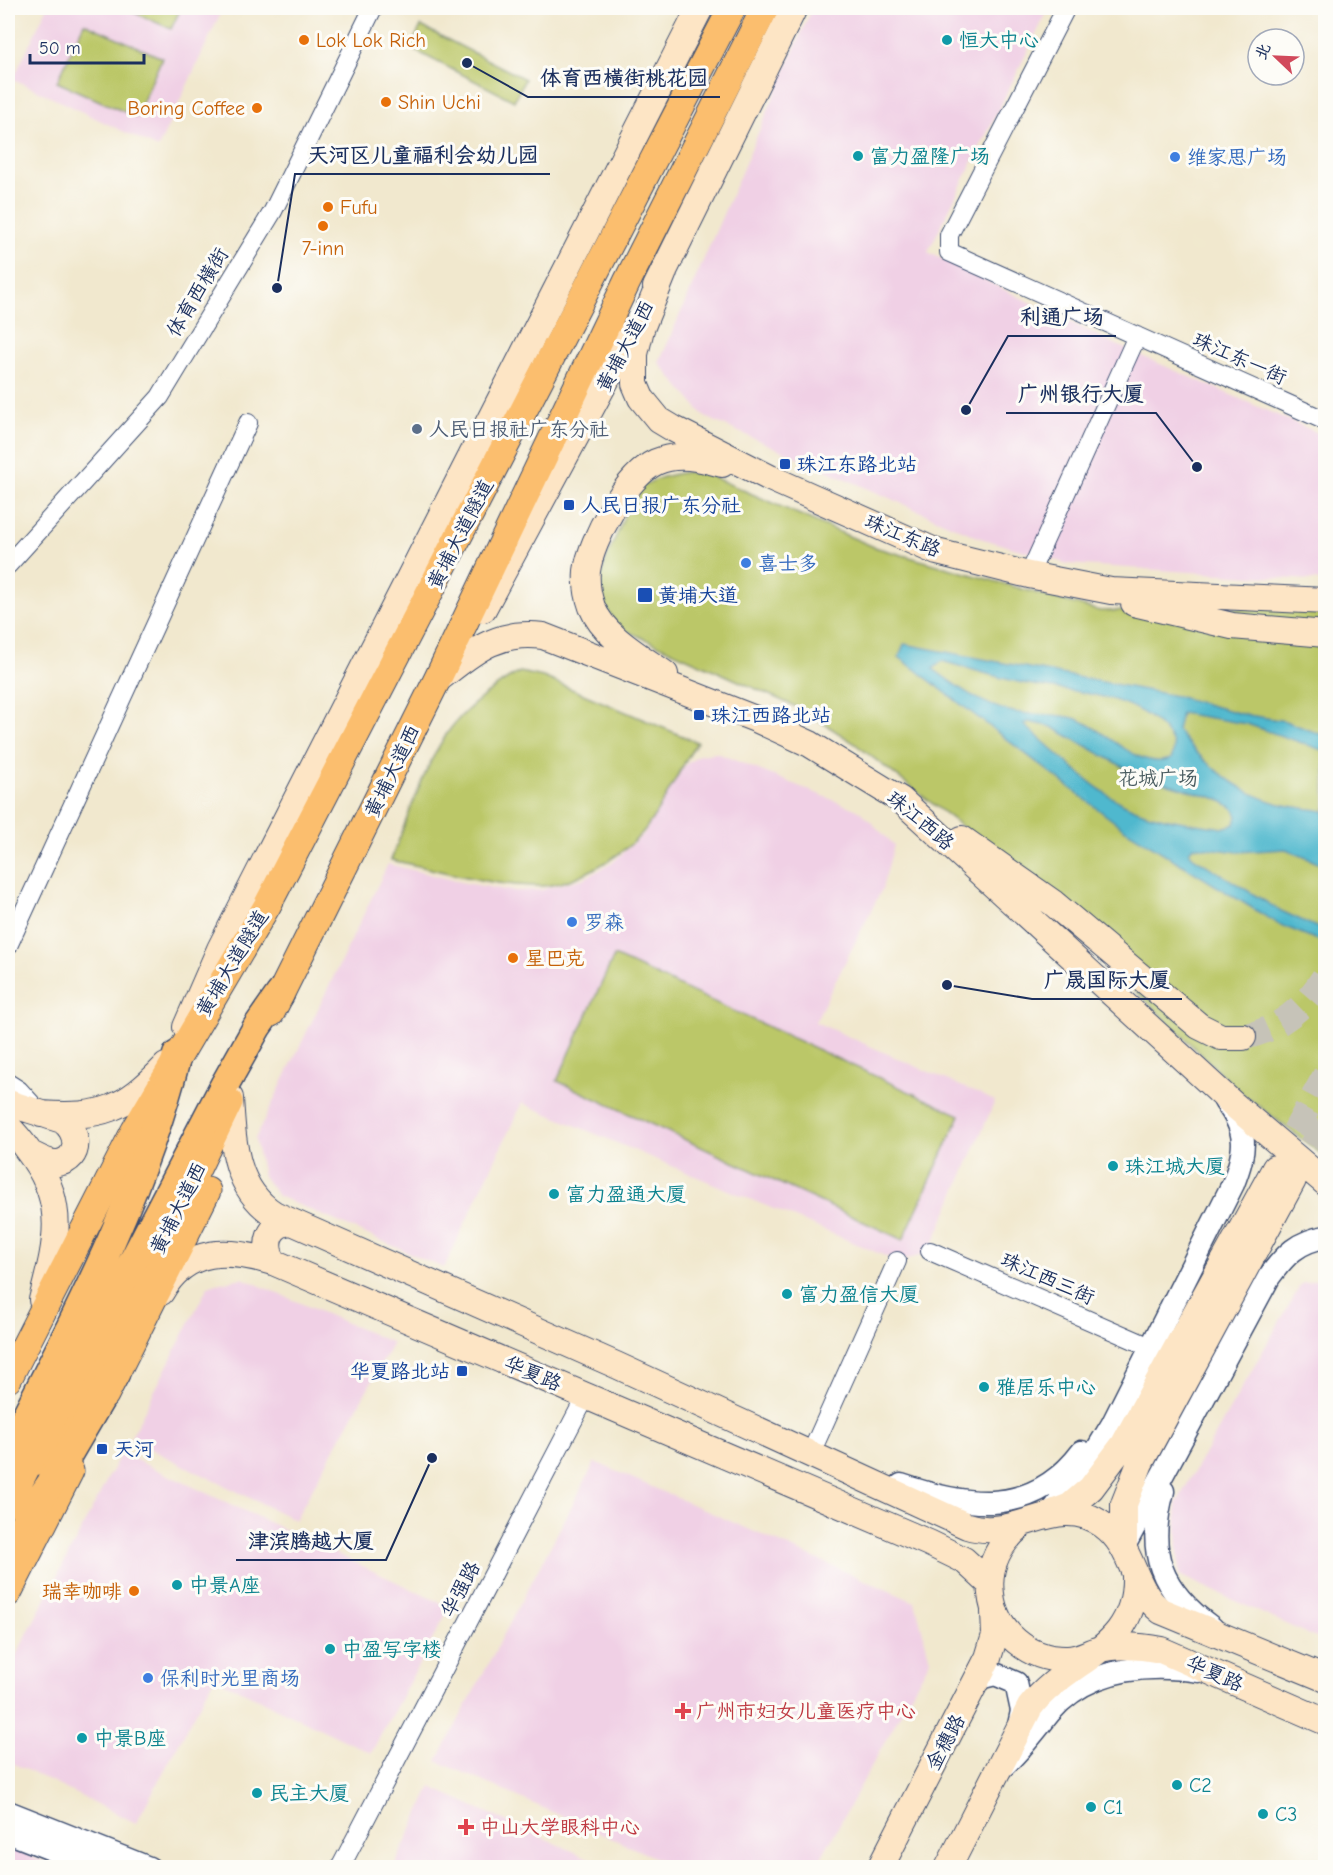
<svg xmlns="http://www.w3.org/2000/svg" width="1333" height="1875" viewBox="0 0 1333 1875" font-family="'Comic Neue','LXGW WenKai TC',sans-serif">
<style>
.built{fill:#f0d0e5}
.green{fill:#bbc768;stroke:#6b7b63;stroke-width:1.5}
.water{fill:#50b8ce;stroke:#367496;stroke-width:1.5;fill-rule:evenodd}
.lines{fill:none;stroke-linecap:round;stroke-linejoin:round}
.secondary-tunnel{stroke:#c6c3b8;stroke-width:26;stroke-dasharray:26 13;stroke-linecap:butt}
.minor-casing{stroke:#3b4b6f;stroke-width:20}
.tertiary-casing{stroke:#3b4b6f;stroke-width:25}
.secondary-casing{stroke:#3b4b6f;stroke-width:28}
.primary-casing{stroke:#3b4b6f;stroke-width:29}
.trunk-casing{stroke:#3b4b6f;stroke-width:31}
.minor{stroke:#fff;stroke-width:18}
.tertiary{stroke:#fff;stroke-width:22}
.secondary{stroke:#fde5c5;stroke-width:26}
.primary{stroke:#fbbe6e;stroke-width:27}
.trunk{stroke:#fbbe6e;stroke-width:28}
.food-dot{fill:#e8710a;stroke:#fdfcf7;stroke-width:2}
.culture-dot{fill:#0f9aa8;stroke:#fdfcf7;stroke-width:2}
.shop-dot{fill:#3f7fe0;stroke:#fdfcf7;stroke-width:2}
.service-dot{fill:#5c6f8a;stroke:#fdfcf7;stroke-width:2}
.transit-dot{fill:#1a4fb4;stroke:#fdfcf7;stroke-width:2}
.health-dot{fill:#e0444e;stroke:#fdfcf7;stroke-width:2}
.labels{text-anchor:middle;stroke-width:6;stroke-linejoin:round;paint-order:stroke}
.food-label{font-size:20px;fill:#c56008;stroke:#fdfcf7;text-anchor:start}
.culture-label{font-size:20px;fill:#0d838f;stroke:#fdfcf7;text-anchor:start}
.shop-label{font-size:20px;fill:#366cbe;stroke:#fdfcf7;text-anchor:start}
.street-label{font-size:20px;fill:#1b2f5e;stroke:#fdfcf7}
.service-label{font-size:20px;fill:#4e5e75;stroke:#fdfcf7;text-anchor:start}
.transit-label{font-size:20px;fill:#164399;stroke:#fdfcf7;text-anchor:start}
.park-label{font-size:20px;fill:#4b5d61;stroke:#fdfcf7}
.health-label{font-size:20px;fill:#be3a42;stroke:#fdfcf7;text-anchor:start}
.leader{fill:none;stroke:#1b2f5e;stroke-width:2}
.callout-dot{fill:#1b2f5e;stroke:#fdfcf7;stroke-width:2}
.callout-label{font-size:21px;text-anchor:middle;font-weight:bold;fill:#1b2f5e;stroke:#fdfcf7;stroke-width:6;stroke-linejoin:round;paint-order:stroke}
</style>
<rect width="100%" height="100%" fill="#fdfcf7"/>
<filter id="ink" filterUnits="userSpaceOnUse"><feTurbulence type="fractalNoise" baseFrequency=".0167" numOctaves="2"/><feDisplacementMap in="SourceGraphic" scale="12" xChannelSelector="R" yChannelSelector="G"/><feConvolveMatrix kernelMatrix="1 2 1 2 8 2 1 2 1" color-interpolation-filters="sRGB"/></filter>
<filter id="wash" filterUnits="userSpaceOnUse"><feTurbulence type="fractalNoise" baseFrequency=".008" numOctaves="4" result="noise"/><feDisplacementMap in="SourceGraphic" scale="24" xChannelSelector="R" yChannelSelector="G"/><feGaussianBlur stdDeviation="1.35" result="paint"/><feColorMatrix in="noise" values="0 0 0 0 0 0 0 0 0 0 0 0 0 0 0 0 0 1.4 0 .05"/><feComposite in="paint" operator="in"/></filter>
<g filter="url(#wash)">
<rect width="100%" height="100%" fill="#f1e8ce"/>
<path class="built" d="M47,8h176l-65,140 -145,-69z
M812,8h237l-121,244 191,94 206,90v145l-257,-17 -88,-26 -275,-121 -46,-54z
M717,753l143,58 34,34 -12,44 -67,133 180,79 -65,150 -14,6 -19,4 -375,-158 -78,165 -166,-72 -15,-20 -8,-37 133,-275 77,19 47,8 29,-1 44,-12 27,-15 32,-29 40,-68 15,-11z
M1325,1277h1l-1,365 -146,-67 -3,-71 125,-220z
M242,1278l151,65 -98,177 -165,-81 78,-153z
M121,1453l329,154 -79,146 -157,-75 -78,145 -128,-62v-90z
M595,1462l320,140 15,58 -114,207h-140l-239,-106z
M431,1787l177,80h1h-215z
M8,1846l48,21h-48z"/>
<path class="green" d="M124,8h57l-10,21z
M84,23l78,35 -26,59 -79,-35z
M421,26l104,53 -11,22 -104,-53z
M686,472l20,2 168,73 226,64 164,-4 61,3v547l-86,-66 -257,-249 -128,-99 -51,-33 -183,-82c-33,-37 -17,-62 0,-101 4,-10 8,-26 15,-34 13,-14 34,-18 51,-21z
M520,672l23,5 154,65c-18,28 -34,65 -54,90 -20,24 -72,54 -103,54 -50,0 -101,-16 -149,-26 16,-40 37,-106 64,-137 14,-17 45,-41 65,-51z
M614,956l346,159 -57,125 -346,-159z"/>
<path class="water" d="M904,644l272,52 66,18 43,7 40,15v15l-78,-27 -66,-11 -4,17c22,29 55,57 90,70 18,7 39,8 58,11v55l-39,-17 -48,3 -45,-6 -4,6 4,5 86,53 46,21v12l-47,-19 -154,-95 -225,-172zM942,661c25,7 50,15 76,21 49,11 110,8 146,48 8,9 13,17 7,29 -33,12 -64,-29 -94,-40 -22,-7 -46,-2 -68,-8 -29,-7 -53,-25 -76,-42zM1029,722l23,5 84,47 82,25 15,9 4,8 -2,8 -13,4c-26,-4 -52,-7 -77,-15 -47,-15 -84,-58 -122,-89z"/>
</g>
<g filter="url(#ink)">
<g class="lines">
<path class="secondary-tunnel" d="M1243,1037c37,-7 64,-31 83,-63
M1276,1166l50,-92
M1293,1180l33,-61"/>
<defs>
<path id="minor" d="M1066,8l-117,227v17l377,169
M8,565l152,-168 113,-186 100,-203
M1029,575l108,-239
M8,946l240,-523
M8,1083l11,7 21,23
M930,1251l218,95
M811,1453l86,-192
M340,1868l246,-472"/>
<path id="tertiary" d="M901,1485c68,23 132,32 181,-33
M1163,1491c-17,62 -3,99 49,137
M1052,1512l40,-54 20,-33 121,-241c13,-34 16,-52 -8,-83
M1124,1546l145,-269c16,-22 29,-36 57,-40
M979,1678l16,-4 21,9 6,28 -3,14
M1001,1768c19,-17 33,-36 49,-56 38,-44 96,-49 149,-41
M8,1812l141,56
M8,1832l92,36"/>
<path id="secondary" d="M664,272l-23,57 -6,25v30l6,14 18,22 15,9 96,49 167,74 92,23 82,16 215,10
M656,287l138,-279
M1134,603l98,23 94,8
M483,609l149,-277
M665,674c-25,-18 -61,-37 -73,-67 -4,-11 -6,-24 -5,-36 4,-31 39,-95 69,-109 22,-10 44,-4 66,2
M437,680c35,-27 58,-50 106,-44l215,84 52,24 91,56 333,305 92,78
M962,839l91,64 146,123 22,11h22
M186,1027l34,-78 480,-941
M230,1098c3,44 4,90 44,116l342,151 351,161c51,16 89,-35 136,-1 32,23 28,63 58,86l165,68
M8,1103l54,17c17,11 20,39 -4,43 -9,1 -19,-5 -27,-9
M41,1114c61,4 83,-4 125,-48
M8,1127c10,9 18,21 26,32 34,49 21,89 8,141
M273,1262c-10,-19 -4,-37 17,-40
M161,1292c26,-46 68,-43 112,-30l656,281 35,17 25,23
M1052,1513l18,-7 21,-18 33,-44 151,-276
M1020,1526c-21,18 -33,40 -29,68 4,38 38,66 76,65 11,0 20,-6 30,-9 21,-6 43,-4 64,0l165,72
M1124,1546v-42l16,-41 153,-283
M880,1868l108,-210 7,-23 -1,-23
M948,1868l82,-161c39,-51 107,-55 105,-131"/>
<path id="primary" d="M271,1013l166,-333 190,-398 138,-274
M8,1379l127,-249 132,-224 465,-898
M105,1395l102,-204
M48,1465l123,-242 58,-121
M8,1593l62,-122"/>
<path id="trunk" d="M8,1451c65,-128 134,-256 169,-396
M8,1502l217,-418 32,-57 23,-33
M8,1547l45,-67 62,-106"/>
</defs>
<use href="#minor" class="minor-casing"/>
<use href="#tertiary" class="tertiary-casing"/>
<use href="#secondary" class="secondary-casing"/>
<use href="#primary" class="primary-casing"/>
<use href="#trunk" class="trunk-casing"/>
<use href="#minor" class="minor"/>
<use href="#tertiary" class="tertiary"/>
<use href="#secondary" class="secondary"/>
<use href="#primary" class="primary"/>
<use href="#trunk" class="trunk"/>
</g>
</g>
<g class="food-dot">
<circle cx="304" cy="40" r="6"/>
<circle cx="386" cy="102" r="6"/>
<circle cx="257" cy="108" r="6"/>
<circle cx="328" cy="207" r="6"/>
<circle cx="323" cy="226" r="6"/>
<circle cx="513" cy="958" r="6"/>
<circle cx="134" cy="1591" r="6"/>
</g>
<g class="culture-dot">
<circle cx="947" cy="40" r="6"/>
<circle cx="858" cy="156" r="6"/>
<circle cx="1113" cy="1166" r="6"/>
<circle cx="554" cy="1194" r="6"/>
<circle cx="787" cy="1294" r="6"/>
<circle cx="984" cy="1387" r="6"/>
<circle cx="177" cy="1585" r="6"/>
<circle cx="330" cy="1649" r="6"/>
<circle cx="82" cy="1738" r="6"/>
<circle cx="1177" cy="1785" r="6"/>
<circle cx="257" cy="1793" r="6"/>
<circle cx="1091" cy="1807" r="6"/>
<circle cx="1263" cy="1814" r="6"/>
</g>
<g class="shop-dot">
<circle cx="1175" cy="157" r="6"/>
<circle cx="746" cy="563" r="6"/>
<circle cx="572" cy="922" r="6"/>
<circle cx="148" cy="1678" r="6"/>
</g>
<circle class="service-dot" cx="417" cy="429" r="6"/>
<g class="transit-dot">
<rect x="779" y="458" width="12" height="12" rx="3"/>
<rect x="563" y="499" width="12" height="12" rx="3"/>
<rect x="637" y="587" width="16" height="16" rx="3"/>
<rect x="693" y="709" width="12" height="12" rx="3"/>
<rect x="456" y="1365" width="12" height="12" rx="3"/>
<rect x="96" y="1443" width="12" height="12" rx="3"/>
</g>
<g class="health-dot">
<path d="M680 1702h6v6h6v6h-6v6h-6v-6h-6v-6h6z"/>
<path d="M463 1818h6v6h6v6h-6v6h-6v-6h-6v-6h6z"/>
</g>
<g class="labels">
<g class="food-label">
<text x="316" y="47">Lok Lok Rich</text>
<text x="398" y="109">Shin Uchi</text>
<text x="245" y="115" text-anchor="end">Boring Coffee</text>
<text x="340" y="214">Fufu</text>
<text x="323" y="255" text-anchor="middle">7-inn</text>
<text x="525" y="965">星巴克</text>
<text x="122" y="1598" text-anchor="end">瑞幸咖啡</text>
</g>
<g class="culture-label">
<text x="959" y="47">恒大中心</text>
<text x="870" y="163">富力盈隆广场</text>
<text x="1125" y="1173">珠江城大厦</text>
<text x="566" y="1201">富力盈通大厦</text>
<text x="799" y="1301">富力盈信大厦</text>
<text x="996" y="1394">雅居乐中心</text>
<text x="189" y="1592">中景A座</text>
<text x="342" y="1656">中盈写字楼</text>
<text x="94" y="1745">中景B座</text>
<text x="1189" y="1792">C2</text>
<text x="269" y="1800">民主大厦</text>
<text x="1103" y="1814">C1</text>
<text x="1275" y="1821">C3</text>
</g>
<g class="shop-label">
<text x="1187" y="164">维家思广场</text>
<text x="758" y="570">喜士多</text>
<text x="584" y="929">罗森</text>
<text x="160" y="1685">保利时光里商场</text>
</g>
<g class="street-label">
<text transform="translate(197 292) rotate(-59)" y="7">体育西横街</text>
<text transform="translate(625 346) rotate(-62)" y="7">黄埔大道西</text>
<text transform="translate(1240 358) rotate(24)" y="7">珠江东一街</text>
<text transform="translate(460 534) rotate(-63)" y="7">黄埔大道隧道</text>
<text transform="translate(903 535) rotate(23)" y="7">珠江东路</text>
<text transform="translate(392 771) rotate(-64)" y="7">黄埔大道西</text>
<text transform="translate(921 820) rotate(40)" y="7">珠江西路</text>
<text transform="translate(232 963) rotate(-59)" y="7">黄埔大道隧道</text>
<text transform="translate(178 1208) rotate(-63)" y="7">黄埔大道西</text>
<text transform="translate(1048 1278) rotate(24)" y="7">珠江西三街</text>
<text transform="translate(533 1373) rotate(23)" y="7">华夏路</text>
<text transform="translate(460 1589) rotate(-62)" y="7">华强路</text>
<text transform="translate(1215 1673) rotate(24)" y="7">华夏路</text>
<text transform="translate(945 1742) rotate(-62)" y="7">金穗路</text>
</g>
<g class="service-label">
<text x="429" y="436">人民日报社广东分社</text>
</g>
<g class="transit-label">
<text x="797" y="471">珠江东路北站</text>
<text x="581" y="512">人民日报广东分社</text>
<text x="658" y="602">黄埔大道</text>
<text x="711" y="722">珠江西路北站</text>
<text x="450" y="1378" text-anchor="end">华夏路北站</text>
<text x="114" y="1456">天河</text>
</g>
<g class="park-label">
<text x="1158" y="785">花城广场</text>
</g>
<g class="health-label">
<text x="696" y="1718">广州市妇女儿童医疗中心</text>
<text x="480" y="1834">中山大学眼科中心</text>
</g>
</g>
<path class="leader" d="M467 63L528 97H720M277 288L295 174H550M966 410L1008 336H1116M1197 467L1156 413H1006M947 985L1032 999H1182M432 1458L386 1560H236"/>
<g class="callout-dot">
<circle cx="467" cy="63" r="6"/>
<circle cx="277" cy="288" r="6"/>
<circle cx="966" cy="410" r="6"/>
<circle cx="1197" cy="467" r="6"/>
<circle cx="947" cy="985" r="6"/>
<circle cx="432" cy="1458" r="6"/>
</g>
<g class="callout-label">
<text x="624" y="85">体育西横街桃花园</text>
<text x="423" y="162">天河区儿童福利会幼儿园</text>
<text x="1062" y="324">利通广场</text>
<text x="1081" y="401">广州银行大厦</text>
<text x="1107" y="987">广晟国际大厦</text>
<text x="311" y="1548">津滨腾越大厦</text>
</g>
<rect width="1333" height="1875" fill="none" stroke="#fdfcf7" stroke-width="30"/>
<g transform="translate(1276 57) rotate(293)"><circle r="28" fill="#fdfcf7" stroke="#a3aaba" stroke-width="1.5"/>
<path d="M0-4.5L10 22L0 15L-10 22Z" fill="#d1495b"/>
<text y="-9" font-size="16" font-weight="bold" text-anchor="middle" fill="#1b2f5e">北</text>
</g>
<path d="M30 54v9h114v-9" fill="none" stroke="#1b2f5e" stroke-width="3"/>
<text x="39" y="54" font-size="18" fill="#1b2f5e" stroke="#fdfcf7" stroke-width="4.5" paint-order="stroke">50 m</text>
</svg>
